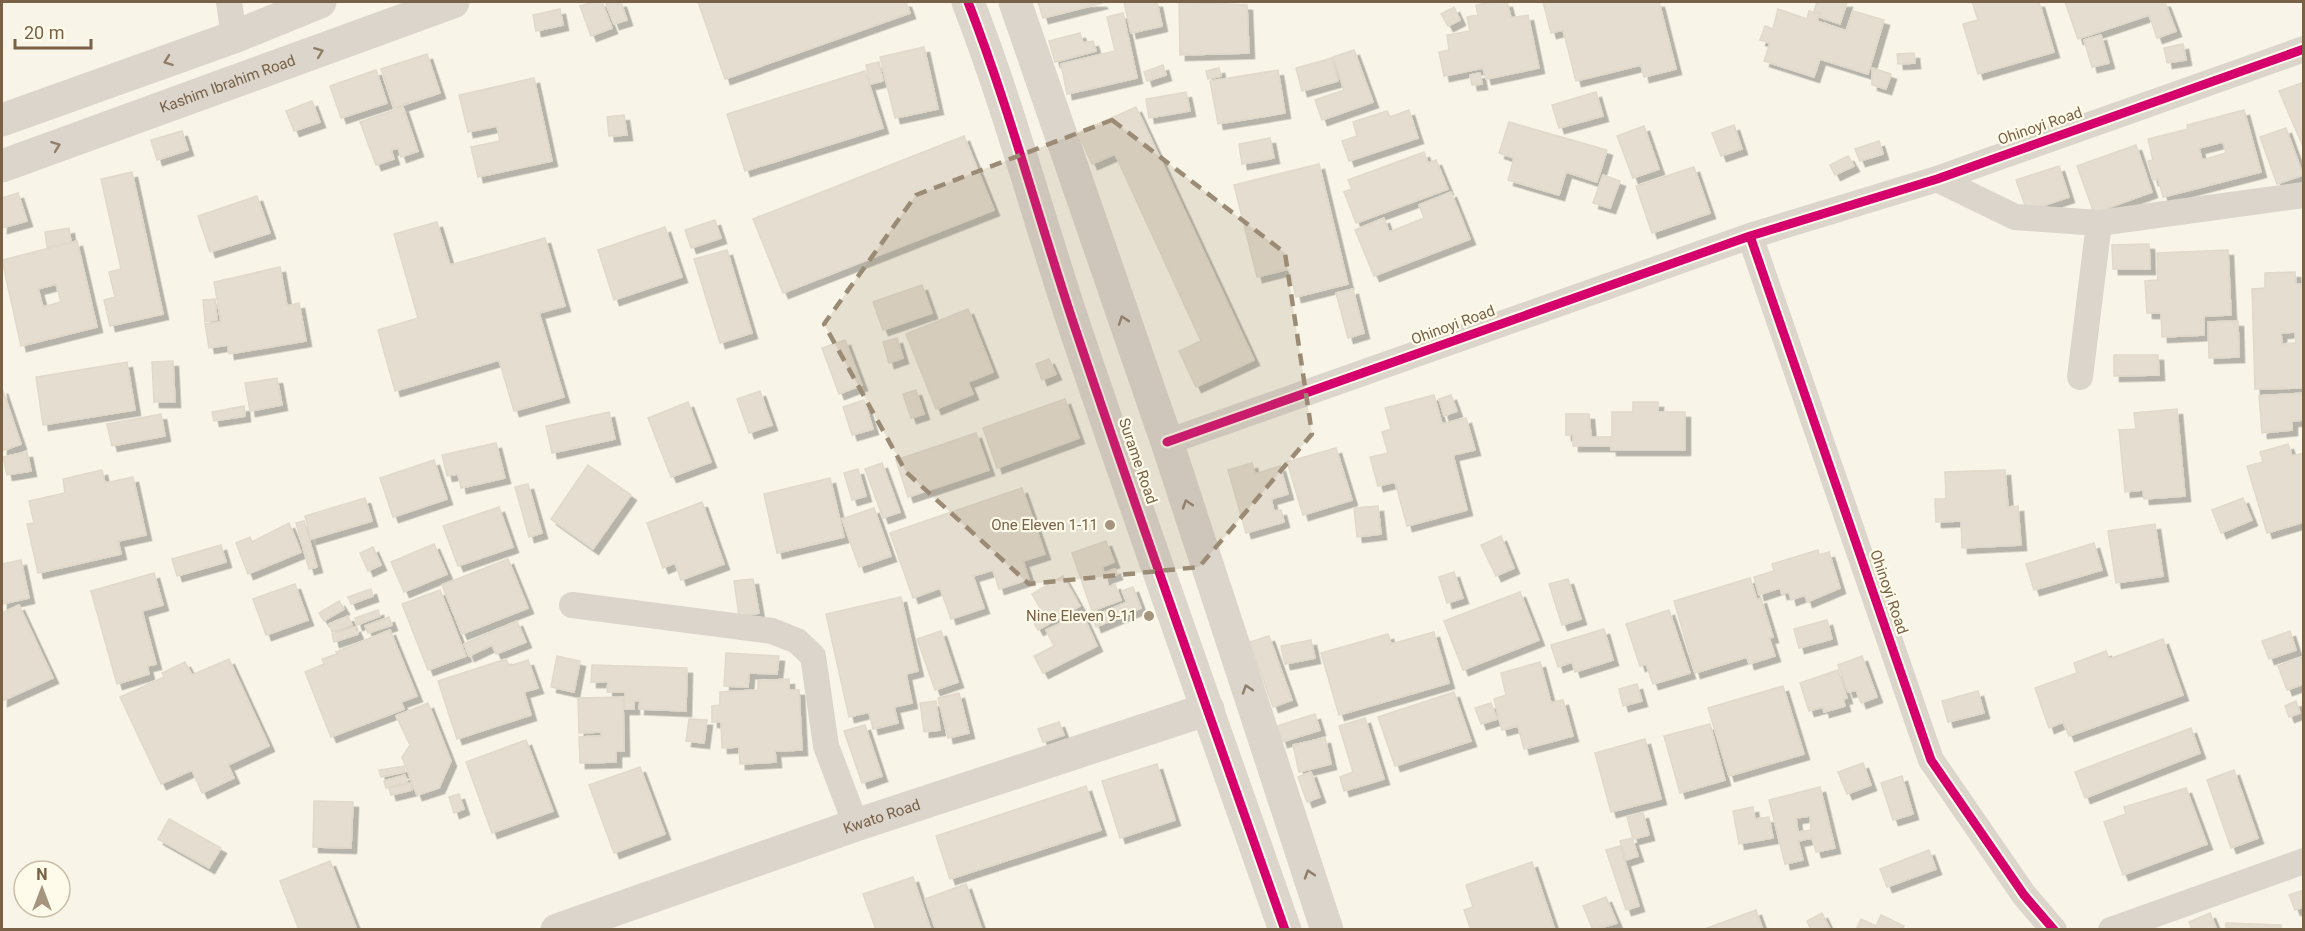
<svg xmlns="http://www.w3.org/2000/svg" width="2305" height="931" viewBox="0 0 2305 931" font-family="Roboto,sans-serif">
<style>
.building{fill:#e5ddcf;stroke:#e1d9ca;stroke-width:1.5;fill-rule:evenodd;filter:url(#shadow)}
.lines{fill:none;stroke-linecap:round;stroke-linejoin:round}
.street{stroke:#dbd5cc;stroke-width:26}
.secondary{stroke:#dbd5cc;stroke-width:33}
.cycleway-casing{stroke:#fffbea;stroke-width:13}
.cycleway{stroke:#d6006c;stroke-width:9}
.oneway{stroke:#917e68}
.marked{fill:#9c8b74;fill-opacity:0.2;stroke:#9c8b74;stroke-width:4.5;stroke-dasharray:12 8;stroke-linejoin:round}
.poi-dot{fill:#a5957f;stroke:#fffbea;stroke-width:2}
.labels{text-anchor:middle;stroke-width:4.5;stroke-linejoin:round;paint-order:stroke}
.street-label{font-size:15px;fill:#786146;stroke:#fffbea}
.poi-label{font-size:15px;fill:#786146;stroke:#fffbea;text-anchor:end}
</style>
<defs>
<filter id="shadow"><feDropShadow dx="5.5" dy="5.5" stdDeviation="0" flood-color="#0004"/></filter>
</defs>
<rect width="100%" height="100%" fill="#f8f5e8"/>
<path class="building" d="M593,2h9l10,26 -21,8 -11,-30z
M613,2h8l6,18 -13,4 -8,-20z
M698,2h208l4,11 -185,66z
M1038,2h63l1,1 -59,15z
M1124,2h33l5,24 -31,7z
M1179,2l68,3 2,48 -69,2z
M1492,2h15l4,16 17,-3 11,53 -53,11 -3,-11 -39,8 -5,-24 10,-2 -2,-15 23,-4 -3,-14 11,-2 -2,-10z
M1543,2h116l17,67 -32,8 -3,-12 -65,16 -13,-51 -12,3z
M1817,2h30l-7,22 -20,-7 1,-4 -7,-2z
M1972,2h67l15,50 -76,22 -15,-50 15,-4z
M2065,2h100l11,29 -19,7 -8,-23 -71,24z
M1454,7l6,13 -12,6 -7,-12z
M560,9l3,16 -27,6 -3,-16z
M1778,9l29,10 2,-8 10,3 -2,7 29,10 7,-20 31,9 -16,54 -48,-15 -6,18 -50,-16 6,-18 -10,-3 5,-14 8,3z
M1123,13l14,65 -70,16 -6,-30 54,-13 -8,-34z
M1080,33l3,10 10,-2 3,10 -41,11 -6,-21z
M2101,35l8,28 -17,4 -8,-27z
M2183,44l3,16 -19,3 -3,-15z
M924,47l14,62 -43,9 -15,-61z
M1354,50l19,52 -51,18 -7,-20 29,-10 -11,-33z
M1914,53l1,10 -17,1 -1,-10z
M427,54l13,39 -46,15 -13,-39z
M1332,58l6,23 -36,10 -6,-23z
M879,62l4,19 -13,3 -4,-19z
M1163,65l3,10 -19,6 -3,-9z
M1219,68l2,8 -13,3 -2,-8z
M1872,68l19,6 -5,15 -14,-4z
M376,70l11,33 -46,15 -11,-32z
M1278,70l7,43 -67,11 -8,-43z
M865,71l18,57 -138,43 -18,-57z
M1480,73l2,11 -10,1 -2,-10z
M534,78l18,83 -74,16 -7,-30 29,-6 -3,-15 -29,6 -9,-37z
M2304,82v67l-25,-58z
M1186,92l4,19 -41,7 -3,-19z
M1596,92l7,24 -44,12 -7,-23z
M312,101l8,21 -26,9 -8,-20z
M403,107l15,44 -17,6 -3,-9 -7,2 3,9 -18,6 -16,-43z
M1136,107l118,253 -58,27 -17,-36 22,-10 -86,-187 -23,10 -14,-31z
M1409,110l9,28 -69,23 -7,-20 15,-5 -4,-14 34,-11 3,6z
M2244,110l17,62 -98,25 -5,-19 -5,2 -5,-19 5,-1 -5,-21 40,-10 -1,-4zM2223,142l3,11 -24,7 -3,-12z
M624,115l3,20 -18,1 -2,-19z
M1509,122l98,28 -10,32 -31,-10 -7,23 -51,-15 6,-22 -15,-5z
M1734,125l8,24 -21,7 -9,-23z
M1644,126l15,43 -26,9 -16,-42z
M2286,128l17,47 -26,9 -17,-47z
M182,131l6,19 -31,10 -6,-20z
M964,136l30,74 -211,83 -30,-74z
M1270,138l4,20 -32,6 -3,-20z
M1879,141l4,13 -23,7 -5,-12z
M2136,145l16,47 -58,21 -17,-47z
M1424,152l4,11 8,-3 12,29 -92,34 -12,-31 8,-3 -4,-9z
M1848,156l6,10 -19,9 -5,-10z
M1319,164l29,120 -52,13 -7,-28 -32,8 -23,-92z
M2059,166l10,31 -42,14 -11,-31z
M1694,167l16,46 -58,20 -16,-47z
M132,172l31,142 -53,12 -6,-26 11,-3 -6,-25 12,-3 -20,-90z
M1603,175l17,6 -10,27 -17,-5z
M1451,192l19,47 -96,37 -19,-46 29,-12 5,14 35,-14 -5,-13z
M18,193l9,28 -25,7v-30z
M257,196l13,37 -60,19 -12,-36z
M715,220l6,18 -30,10 -6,-18z
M437,222l13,43 95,-27 20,68 -26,7 25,84 -50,14 -15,-51 -104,31 -17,-61 40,-12 -24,-84z
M665,227l17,50 -68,23 -16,-50z
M69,228l2,15 -24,4 -2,-15z
M77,241l20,86 -76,19 -19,-86zM56,284l5,18 -18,5 -5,-18z
M2149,244l1,25h-37l-1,-24z
M727,250l25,83 -32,10 -26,-84z
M2228,250l3,65 -27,1v19l-42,2 -1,-24h-14l-2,-32 13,-1 -1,-27z
M280,267l7,39 12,-3 7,38 -77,13 -1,-9 -19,3 -4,-24 16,-2 -7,-40z
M2295,272l1,12h8v104l-49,1 -3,-100 13,-1v-15zM2295,332l1,11 -14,1 -1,-11z
M922,285l10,28 -49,17 -10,-28z
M1353,289l11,44 -16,5 -12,-45z
M215,299l2,21 -12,2 -2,-22z
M968,309l25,63 -25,10 5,12 -37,15 -30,-75z
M2238,321l1,36 -30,1 -1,-36z
M897,338l6,20 -14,5 -6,-21z
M845,340l17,45 -23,9 -17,-46z
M2114,355h44l1,20 -45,1z
M1049,359l7,15 -14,6 -6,-16z
M173,361l2,41h-21l-2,-40z
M127,362l8,48 -92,15 -7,-48z
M277,378l5,27 -32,6 -5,-28z
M2,388l19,56 -19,7z
M916,390l8,24 -13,4 -8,-24z
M760,391l12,34 -23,8 -12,-34z
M2304,393v27l-12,1v9l-30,3 -3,-37z
M1434,395l8,29 24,-6 9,32 -22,5 14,55 -60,16 -12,-44 -17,4 -8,-29 18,-4 -6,-21 9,-3 -6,-21z
M1451,395l6,16 -13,5 -5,-17z
M1065,399l14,39 -82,30 -14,-40z
M864,400l9,29 -21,6 -9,-28z
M688,402l23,60 -40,15 -23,-59z
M1633,402h25v10h27v38h-74v-4h-38v-11h-7v-21h23l2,23h21v-25h21z
M244,406l1,10 -31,5 -2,-9z
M2177,409l8,87 -41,3 -1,-9 -18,2 -6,-62 17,-1 -2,-16z
M609,412l6,27 -63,14 -6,-27z
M161,414l4,22 -53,10 -5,-22z
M976,433l13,37 -81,27 -12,-37z
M496,443l9,35 -44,10 -3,-14 -11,2 -5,-21z
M2288,444l4,12 12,-3v69l-37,11 -20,-67 16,-4 -3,-10z
M1336,448l16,52 -49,15 -16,-53z
M27,452l4,19 -24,4 -4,-18z
M434,460l13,39 -54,18 -13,-39z
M882,463l18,49 -17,6 -18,-49z
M1252,463l3,11 25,-8 8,28 -17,5 3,12 7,-1 3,12 -38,11 -18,-63z
M588,465l43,30 -38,54 -42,-30z
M858,469l8,27 -14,4 -8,-27z
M102,470l3,13 28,-6 13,58 -28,6 3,13 -83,19 -11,-49 7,-1 -5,-22 36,-8 -2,-14z
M2005,470l3,37 10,-1 3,39 -59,3 -1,-27 -25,1 -1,-23h11l-1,-27z
M830,478l14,59 -67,16 -13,-59z
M528,484l14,49 -13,4 -14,-50z
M1022,488l23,66 -22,7 6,18 -30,10 -6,-19 -20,6 11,32 -33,11 -11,-31 -27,10 -23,-65z
M365,498l7,23 -61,18 -6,-23z
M2243,498l9,22 -31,13 -9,-23z
M702,502l22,62 -43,16 -6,-17 -12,5 -16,-45z
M1378,506l3,28 -24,3 -3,-29z
M499,507l14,40 -55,19 -15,-40z
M874,508l17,48 -32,11 -17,-48z
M304,521l13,46 -8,2 -13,-46z
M289,523l12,29 -53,22 -12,-31 14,-6 2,5z
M2155,524l8,52 -47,7 -8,-52z
M1501,536l13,32 -18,8 -15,-31z
M1106,541l8,21 -12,5 2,6 11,-4 2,5 -11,4 3,9 6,-3 6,16 -29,11 -20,-58z
M2094,543l8,27 -68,20 -8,-26z
M434,544l13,30 -43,18 -13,-30z
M221,545l5,17 -49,14 -5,-17z
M373,547l8,18 -13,6 -8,-18z
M1818,550l1,5 10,-3 11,36 -33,14 -2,-7 -14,5 -2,-8 -7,2 -2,-6 -21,7 -5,-18 20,-6 -2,-7z
M508,559l20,49 -66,26 -20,-49z
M21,560l8,38 -27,6v-40z
M1454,572l9,26 -16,5 -8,-26z
M154,573l9,32 -21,6 14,53 -9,2 2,8 -32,10 -26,-93z
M1063,576l17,30 -42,24 -9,-16 11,-6 -8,-14z
M1750,578l7,22 4,-2 12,39 -4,1 6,18 -26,8 -2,-7 -52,16 -21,-72z
M753,579l6,34 -20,3 -5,-35z
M1568,579l13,40 -19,6 -13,-41z
M295,584l13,36 -42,15 -13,-36z
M1133,587l8,21 -45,19 -4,-10 35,-15 -5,-11z
M371,589l2,7 -22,8 -3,-7z
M440,590l26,66 -38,14 -26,-66z
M1520,592l19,48 -76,30 -19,-49z
M901,597l17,74 -12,3 6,29 -18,4 4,16 -25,6 -4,-17 -20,5 -23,-103z
M339,601l5,8 -20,12 -5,-8z
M19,605l34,73 -51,23v-88z
M378,610l2,6 -23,9 -2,-7z
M1669,610l21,63 -37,11 -7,-20 -6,2 -14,-42z
M1082,613l15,33 -54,27 -9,-17 20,-10 -8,-16z
M348,616l4,9 -20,7 -3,-8z
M389,617l3,8 -24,8 -3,-7z
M1827,620l5,19 -33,9 -5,-19z
M517,621l9,21 -30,12 -4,-9 -23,11 -5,-12z
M355,627l3,7 -24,8 -2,-8z
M1604,629l9,31 -38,12 -3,-10 -14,5 -7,-22z
M390,630l27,66 -16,6 3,7 -73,28 -26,-65 19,-8 -2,-5 15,-5 -1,-2z
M941,631l17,51 -23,8 -18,-51z
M2290,631l6,19 -27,9 -7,-18z
M1434,632l15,51 -110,32 -18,-62 67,-19 3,10z
M1269,636l23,64 -19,7 -23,-65z
M2163,639l20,56 -114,41 -6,-14 -14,6 -14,-40 42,-15 -3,-10 32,-12 3,8z
M1311,640l4,18 -30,6 -4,-18z
M726,653l53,3 -2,18 -28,-1 -1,14 -24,-1z
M557,656l23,5 -6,31 -23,-5z
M1862,656l15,41 -16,6 -5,-13 -8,2 -10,-27z
M2302,657l2,27 -17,6 -9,-24z
M229,659l40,87 -41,19 6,13 -32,15 -10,-23 -31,14 -41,-87 44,-20 -2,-4 23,-11 7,13z
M506,659l3,7 19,-6 10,28 -14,4 7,23 -74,24 -19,-58z
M1540,662l11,41 12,-3 10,36 -49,13 -6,-23 -16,4 -8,-31 12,-4 -5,-22z
M592,665l95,3 -1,43 -47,-2 1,-8h-6v8h-10l1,-17h-18l1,-10h-17z
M1838,670l9,28 -4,1 2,7 -21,6 -1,-5 -14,4 -9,-28z
M789,679v11h10l3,60 -27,1 1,11 -36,2 -1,-17 -17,1 -1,-26h-9v-16l8,-1v-13l38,-2v-9z
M1637,684l5,17 -19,5 -4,-17z
M1783,686l21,68 -75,22 -21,-68z
M1978,691l6,22 -36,9 -6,-21z
M1454,692l17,49 -76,25 -17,-49z
M959,693l10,40 -21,5 -10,-40z
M623,697l1,54h-8v11l-36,1 -1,-26 23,-1 -1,-4 -22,1 -1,-35z
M936,701l4,29 -16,2 -4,-29z
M2296,701l4,12 -11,4 -4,-11z
M428,703l23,58 -12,27 -22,7 -15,-38 8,-12 -14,-29z
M1491,703l6,16 -16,5 -6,-16z
M1315,714l5,16 -38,12 -5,-16z
M1365,718l19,61 -40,12 -4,-14 13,-5 -14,-46z
M689,719l18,1 -3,23 -18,-2z
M1059,722l5,13 -21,7 -5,-13z
M1710,724l15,56 -45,13 -16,-57z
M865,725l17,51 -20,7 -18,-52z
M2191,728l9,25 -115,45 -10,-26z
M1325,738l6,26 -32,8 -6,-27z
M1645,739l16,60 -50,13 -16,-59z
M526,740l27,71 -61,22 -26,-71z
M1863,763l8,22 -24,9 -9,-22z
M1157,764l18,56 -55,18 -18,-57z
M404,766l1,6 -24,5 -2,-7z
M640,767l25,67 -51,19 -25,-68z
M2234,770l24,68 -27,10 -24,-68z
M1311,772l9,25 -13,5 -9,-25z
M405,775l2,7 -21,6 -2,-7z
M1902,776l11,38 -20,6 -12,-37z
M410,783l2,7 -21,5 -2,-6z
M1086,786l15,44 -151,49 -14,-43z
M1820,787l15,61 -19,4 -4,-14 -14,3 5,19 -18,4 -16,-64zM1810,816l1,14 -13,2 -2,-14z
M2186,788l21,56 -84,31 -19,-53 22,-8 -2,-7z
M459,794l5,15 -10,4 -5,-16z
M314,801l39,1 -2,46 -38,-1z
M1753,807l2,12 14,-2 4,21 -34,6 -6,-33z
M1643,813l6,22 -16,4 -6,-22z
M169,819l52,29 -12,20 -51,-29z
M1632,838l6,18 -12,4 -6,-19z
M1620,846l19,60 -13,4 -20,-60z
M1929,850l7,19 -49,18 -7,-18z
M330,861l27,69h-58l-19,-49z
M1532,862l23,68h-84l-7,-20 9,-3 -7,-22z
M913,877l18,53h-55l-13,-36z
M966,884l16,46h-46l-11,-31z
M2304,890v17l-9,3 -6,-15z
M1606,897l11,26 -24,7 -10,-24z
M1756,910l7,20h-61z
M1822,913l8,16 -19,1 -4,-9z
M2210,913l7,17h-25l-3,-8z
M1881,915l23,11 -2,4h-46l5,-11 15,7z
M2226,923l55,2v5h-55z"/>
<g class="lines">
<path class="street" d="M229,2l5,35
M1937,179l78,38 84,6 205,-28
M1750,236l181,524 93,135 30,35
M2080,377l19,-154
M1167,442l583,-206 187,-57 367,-130
M572,605l200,26 25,10 16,15 13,90 30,79
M2111,930l193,-69"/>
<g class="secondary">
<path d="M968,2c41,105 70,215 106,323 68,202 140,403 211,605"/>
<path d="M1015,2l152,440 160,488"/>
<path d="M2,120l232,-83 86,-35"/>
<path id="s1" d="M2,166l451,-164"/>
<path id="s2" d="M557,930l299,-105 352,-116"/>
</g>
<defs>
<path id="cycleway" d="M968,2c41,105 70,215 106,323 68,202 140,403 211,605
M1750,236l181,524 93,135 30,35
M1167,442l583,-206 187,-57 367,-130"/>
</defs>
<use href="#cycleway" class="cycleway-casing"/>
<use href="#cycleway" class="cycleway"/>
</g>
<defs><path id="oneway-chevron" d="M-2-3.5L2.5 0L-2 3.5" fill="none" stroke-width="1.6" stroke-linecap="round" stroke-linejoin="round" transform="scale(1.5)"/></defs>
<g class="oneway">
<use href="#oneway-chevron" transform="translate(319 52) rotate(-21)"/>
<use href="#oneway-chevron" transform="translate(168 61) rotate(160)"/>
<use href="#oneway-chevron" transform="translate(56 146) rotate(-20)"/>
<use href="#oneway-chevron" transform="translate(1123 320) rotate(-109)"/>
<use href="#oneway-chevron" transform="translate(1187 504) rotate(-108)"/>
<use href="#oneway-chevron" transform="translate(1247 689) rotate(-108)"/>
<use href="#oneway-chevron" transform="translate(1309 874) rotate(-108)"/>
</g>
<path class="marked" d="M1112,120l173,133 27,181 -113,133 -170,17 -123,-112 -82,-148 92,-129z"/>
<g class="poi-dot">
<circle cx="1110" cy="525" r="6"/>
<circle cx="1149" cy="616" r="6"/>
</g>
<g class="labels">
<g class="street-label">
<text dy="5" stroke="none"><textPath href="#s1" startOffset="240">Kashim Ibrahim Road</textPath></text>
<text transform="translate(2040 126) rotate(-19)" y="5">Ohinoyi Road</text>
<text transform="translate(1453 325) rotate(-20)" y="5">Ohinoyi Road</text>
<text transform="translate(1138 461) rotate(71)" y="5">Surame Road</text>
<text transform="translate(1889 592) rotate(71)" y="5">Ohinoyi Road</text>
<text dy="5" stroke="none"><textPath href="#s2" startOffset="344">Kwato Road</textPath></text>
</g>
<g class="poi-label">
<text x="1098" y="530">One Eleven 1-11</text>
<text x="1137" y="621">Nine Eleven 9-11</text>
</g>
</g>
<rect width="2305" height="931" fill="none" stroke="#786146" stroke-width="6"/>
<g transform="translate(42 889)"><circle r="28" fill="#fffbea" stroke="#c9bda8" stroke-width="1.5"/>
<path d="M0-4.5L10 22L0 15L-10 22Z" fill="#a5957f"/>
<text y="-9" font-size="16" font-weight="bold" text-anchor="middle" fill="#786146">N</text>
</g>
<path d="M15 39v9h76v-9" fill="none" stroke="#786146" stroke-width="3"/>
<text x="24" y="39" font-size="18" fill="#786146" stroke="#fffbea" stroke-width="4.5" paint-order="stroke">20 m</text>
</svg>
